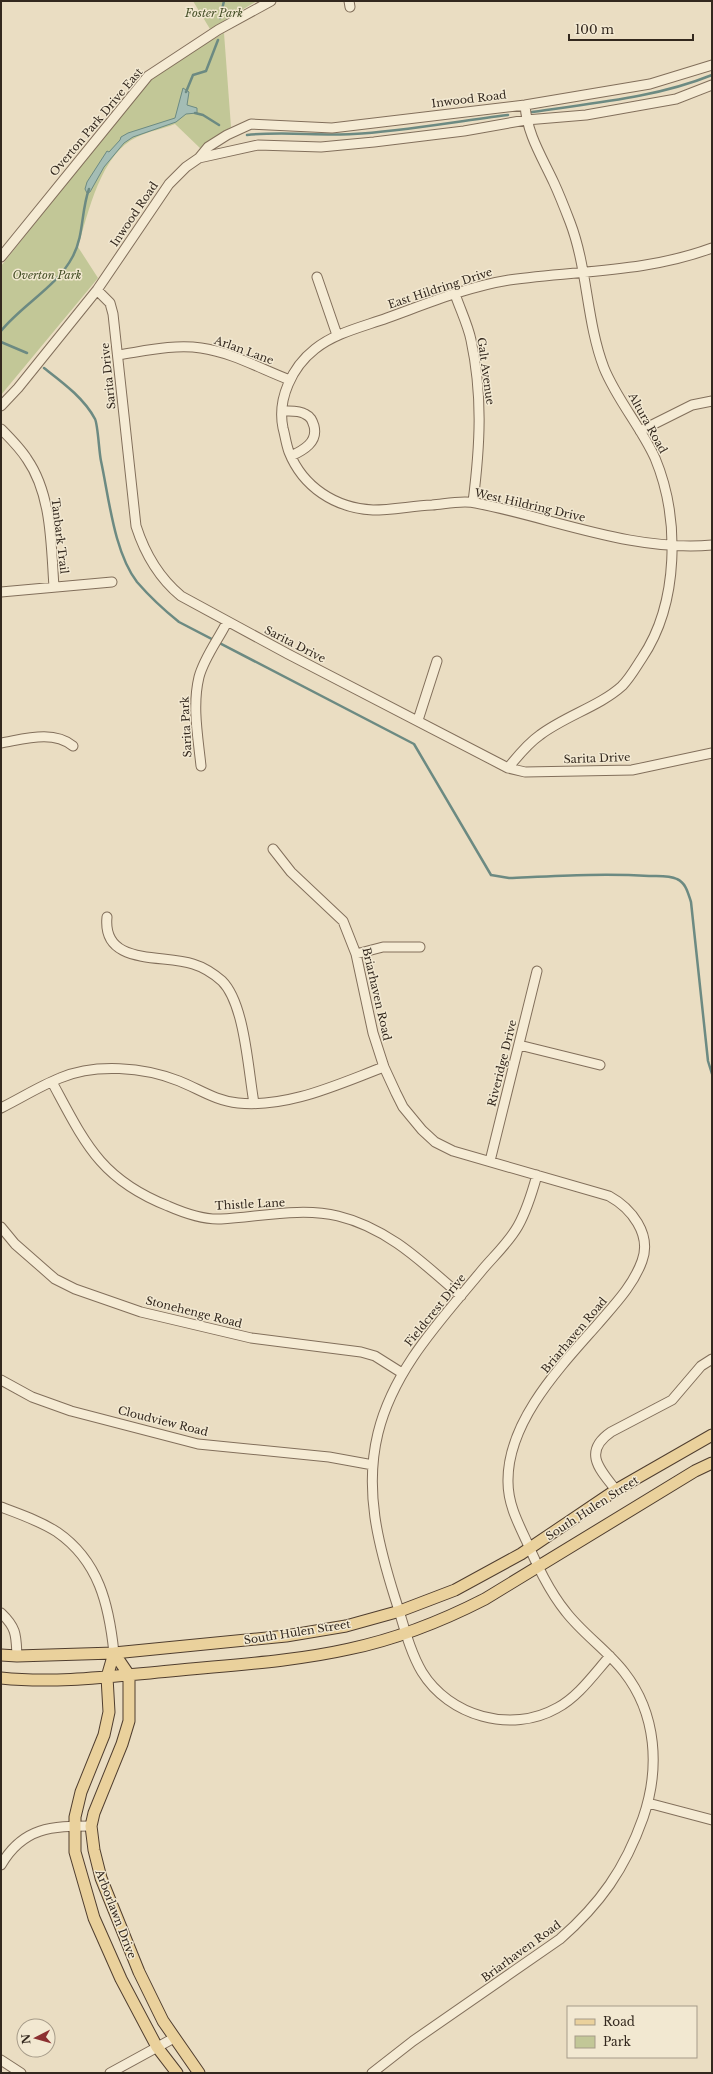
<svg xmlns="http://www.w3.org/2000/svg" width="713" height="2074" viewBox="0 0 713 2074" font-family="'Libre Baskerville',serif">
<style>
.green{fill:#c2c797}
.water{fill:#a4bdb5;stroke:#6c8a82}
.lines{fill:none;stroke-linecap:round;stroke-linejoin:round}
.stream{stroke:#6c8a82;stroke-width:2.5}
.minor-casing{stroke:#826f5b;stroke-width:11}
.major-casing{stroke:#503e2f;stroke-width:13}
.minor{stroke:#f5ebd4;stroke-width:9}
.major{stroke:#ead19c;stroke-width:11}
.labels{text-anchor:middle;stroke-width:3;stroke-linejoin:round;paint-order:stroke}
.park-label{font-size:11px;font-style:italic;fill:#444e26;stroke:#f2e8d1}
.street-label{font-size:11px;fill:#33281e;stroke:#f2e8d1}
</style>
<rect width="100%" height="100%" fill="#eaddc2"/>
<path class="green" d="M193,1h64l-47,28z
M224,33l7,94 -13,8 -17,14 -26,-25c-12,5 -26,7 -38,13 -36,16 -49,76 -59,110l20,31 -97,117v-129l151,-189 20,-14z"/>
<path class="water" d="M183,88l6,4 -2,13 10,3v5l-11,1 -10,8 -43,15 -9,6 -20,24 -14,25 -3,1 -2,-4 2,-7 20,-31 2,1 11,-12 1,-3 7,-4 47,-15z"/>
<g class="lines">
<path class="stream" d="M220,18l4,-17
M186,92l7,-17 13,-4 12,-31
M532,112c60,-9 123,-14 180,-37
M195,113l8,2 16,10
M247,135c35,-4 71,1 106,-1 52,-3 104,-13 155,-19
M1,331c22,-27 56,-44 72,-75 11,-21 8,-45 16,-67
M1,342l26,11
M44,368c18,14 40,30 51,51 3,6 4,33 6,42 8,37 13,91 36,121 13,15 27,28 42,40l235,122 77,131 18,3c46,-2 94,-5 140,-2 9,0 20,-1 28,3 9,4 11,14 14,23l17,159 4,13"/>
<defs>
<path id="minor" d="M349,1l1,6
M199,158l59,-13 63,2 53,-5 90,-11 62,-11 60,-5 90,-16 36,-14
M712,248c-68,25 -134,22 -203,32 -43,7 -83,24 -122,38 -25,9 -52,15 -72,31 -23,18 -38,50 -32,79 2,7 3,16 6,24 14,35 46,56 84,58 19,0 39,-4 59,-5 13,-1 30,-5 44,-2 77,15 156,49 236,42
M1,257l147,-181 70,-46 53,-29
M317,277l20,58
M97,290l13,13 3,11 23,212c9,28 22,51 45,70l107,58 220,114 17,4 107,-2 80,-17
M455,294c5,15 13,31 16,46 12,56 9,106 2,162
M118,355c27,-4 56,-11 83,-7 30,4 60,21 89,32
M1,406l17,-18 79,-98 72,-106 17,-17 13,-9 9,-11 19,-12 24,-11 81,4 193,-23 125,-21 62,-19
M283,411c6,0 16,-1 22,3 6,3 7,6 9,12 4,16 -10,24 -23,30
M1,429c9,9 19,19 26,30 25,36 24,87 27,128
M640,431l52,-26 20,-4
M1,592l111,-10
M418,720l19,-59
M1,743c24,-4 52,-13 72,3
M201,766c-3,-29 -9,-60 -2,-89 5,-19 19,-37 28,-55
M508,768c10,-12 19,-24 32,-33 25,-19 60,-29 82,-49 8,-8 14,-19 20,-28 37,-55 38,-140 13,-200 -14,-31 -38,-58 -51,-90 -18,-47 -16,-99 -34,-146 -5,-13 -10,-26 -16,-39 -12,-26 -27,-49 -29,-78
M273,849l18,23 52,49 13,33 17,79 11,34 12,26 7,14 19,23 13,12 18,9 156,45c22,12 43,38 33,65 -9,25 -28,44 -45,64 -37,42 -90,97 -89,157 0,21 9,39 18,58 11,25 23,51 40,72 17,22 41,38 58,60 33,42 36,97 19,146 -18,51 -43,86 -83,121l-147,102 -41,32
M107,917c-5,49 55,37 86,47 10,3 21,10 29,17 23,23 26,89 32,122
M356,954l27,-7h37
M519,1045l81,20
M52,1082c33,61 48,97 116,124 16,7 35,14 53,13 38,-2 80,-12 117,-3 50,12 85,47 123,80
M1,1108c20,-10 39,-22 59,-30 35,-15 84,-11 119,3 20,8 37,20 59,22 51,5 100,-19 146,-36
M490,1161l47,-190
M537,1175c-5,18 -10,35 -19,51 -9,16 -23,29 -35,43 -41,50 -89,99 -105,164 -14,57 0,111 17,165 8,24 14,52 27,74 27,44 89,62 135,36 21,-11 37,-34 53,-52
M1,1227l14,17 40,35 20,10 66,23 110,26 110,14 14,4 27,17
M1,1380l31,17 39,14 127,33 131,13 44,8
M616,1490c-16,-20 -34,-38 -5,-58l61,-32 29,-34 11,-7
M1,1507c19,7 39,14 56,25 42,29 52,73 57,121
M1,1613c16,15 15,23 16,43
M648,1803l64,17
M1,1865c22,-38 51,-39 90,-39
M1,2060l20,13
M110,2073l64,-35"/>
<path id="major" d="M114,1653l15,22v46l-7,23 -28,69 -3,13 3,24 7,28 38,94 24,49 36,52
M114,1653l-7,24 2,35 -5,23 -23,57 -6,25v35l19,66 27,61 36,68 20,26
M1,1655l16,1 97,-3 172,-17 60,-10 54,-15 55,-21 66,-36 95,-64 96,-55
M1,1678c56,6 113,-2 169,-7 59,-6 121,-9 179,-22 48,-10 93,-28 136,-50l210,-128 17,-8"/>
</defs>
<use href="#minor" class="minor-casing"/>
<use href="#major" class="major-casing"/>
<use href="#minor" class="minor"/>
<use href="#major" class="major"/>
</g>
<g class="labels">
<g class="park-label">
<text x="214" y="17">Foster Park</text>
<text x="47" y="279">Overton Park</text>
</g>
<g class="street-label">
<text transform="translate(469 99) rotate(-7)" y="4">Inwood Road</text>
<text transform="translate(96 122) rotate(-50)" y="4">Overton Park Drive East</text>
<text transform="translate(134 214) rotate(-56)" y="4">Inwood Road</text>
<text transform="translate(440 288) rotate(-18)" y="4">East Hildring Drive</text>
<text transform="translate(244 350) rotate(20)" y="4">Arlan Lane</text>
<text transform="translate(486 371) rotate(82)" y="4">Galt Avenue</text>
<text transform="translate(108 376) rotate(-96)" y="4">Sarita Drive</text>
<text transform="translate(648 423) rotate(61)" y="4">Altura Road</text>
<text transform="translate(530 505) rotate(13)" y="4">West Hildring Drive</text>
<text transform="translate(60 536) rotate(83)" y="4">Tanbark Trail</text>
<text transform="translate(295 644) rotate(27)" y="4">Sarita Drive</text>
<text transform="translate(186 727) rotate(-93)" y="4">Sarita Park</text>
<text transform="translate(597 758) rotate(-2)" y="4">Sarita Drive</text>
<text transform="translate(377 994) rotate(77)" y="4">Briarhaven Road</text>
<text transform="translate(502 1063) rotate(-76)" y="4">Riveridge Drive</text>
<text transform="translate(250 1204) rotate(-3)" y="4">Thistle Lane</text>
<text transform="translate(435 1310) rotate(-51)" y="4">Fieldcrest Drive</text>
<text transform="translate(194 1312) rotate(14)" y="4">Stonehenge Road</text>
<text transform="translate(574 1335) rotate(-50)" y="4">Briarhaven Road</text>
<text transform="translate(163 1421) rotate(14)" y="4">Cloudview Road</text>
<text transform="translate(592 1508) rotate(-33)" y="4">South Hulen Street</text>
<text transform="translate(297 1632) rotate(-9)" y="4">South Hulen Street</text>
<text transform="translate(116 1914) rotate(69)" y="4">Arborlawn Drive</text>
<text transform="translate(521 1951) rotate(-36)" y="4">Briarhaven Road</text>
</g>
</g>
<rect width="713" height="2074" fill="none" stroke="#33281e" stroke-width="4"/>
<rect x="567" y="2006" width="130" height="52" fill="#f2e8d1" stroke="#a69b89"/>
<rect x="575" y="2019" width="20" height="6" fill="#ead19c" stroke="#a69b89"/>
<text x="603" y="2026" font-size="12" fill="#33281e">Road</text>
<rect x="575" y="2036" width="20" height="12" fill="#c2c797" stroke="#a69b89"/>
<text x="603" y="2046" font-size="12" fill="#33281e">Park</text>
<g transform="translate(36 2038) rotate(264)"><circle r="19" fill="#f2e8d1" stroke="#a69b89"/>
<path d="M0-3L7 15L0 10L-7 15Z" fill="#8c3031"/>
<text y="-6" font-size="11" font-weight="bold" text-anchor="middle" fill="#33281e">N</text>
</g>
<path d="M569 34v6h124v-6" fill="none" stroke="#33281e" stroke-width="2"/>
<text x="575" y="34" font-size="12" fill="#33281e" stroke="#f2e8d1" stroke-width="3" paint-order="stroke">100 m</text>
</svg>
